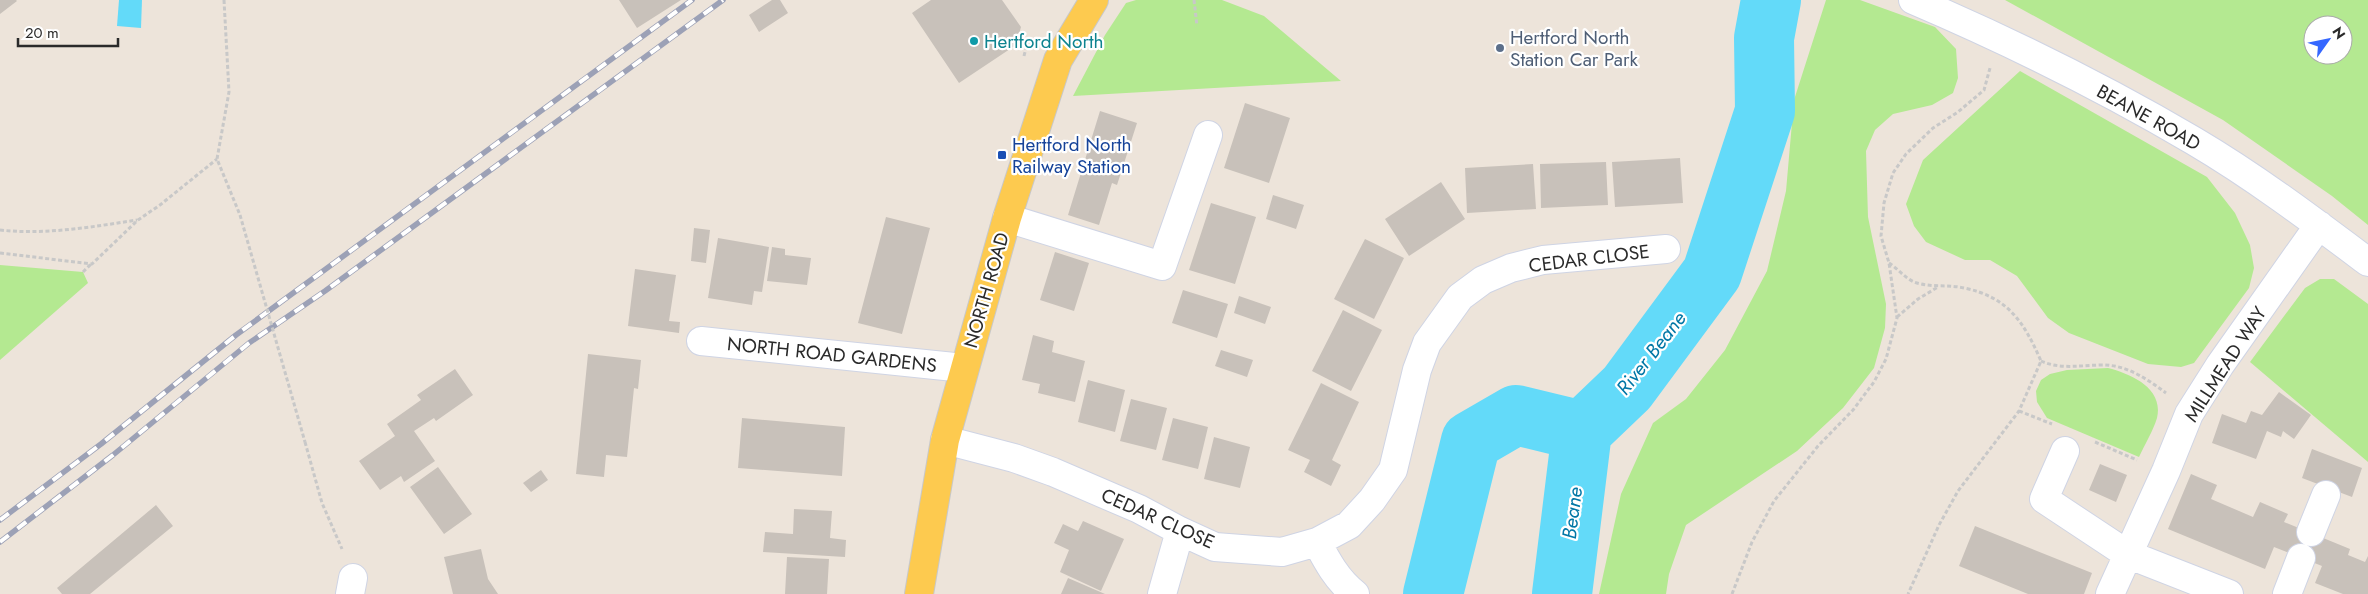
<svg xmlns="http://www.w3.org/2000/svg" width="2368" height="594" viewBox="0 0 2368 594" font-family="Jost,sans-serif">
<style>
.green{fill:#b4e991;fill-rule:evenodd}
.water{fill:#63daf9}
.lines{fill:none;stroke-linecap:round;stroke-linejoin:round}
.river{stroke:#63daf9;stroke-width:60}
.building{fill:#c8c1ba}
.minor-casing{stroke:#cfd4e4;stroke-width:30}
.major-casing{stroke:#c8c8c8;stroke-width:30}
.path{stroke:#c8c8c8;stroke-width:3;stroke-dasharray:4 2.5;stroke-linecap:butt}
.minor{stroke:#fff;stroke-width:28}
.major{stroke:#fdca4f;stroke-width:28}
.rail-casing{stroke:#9ca1b6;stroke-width:5.5}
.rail{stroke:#fff;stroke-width:4;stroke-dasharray:11;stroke-linecap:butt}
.path-bridge{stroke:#c8c8c8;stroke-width:3;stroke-dasharray:4 2.5;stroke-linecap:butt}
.culture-dot{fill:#0f9aa8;stroke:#fff;stroke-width:2}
.service-dot{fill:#5c6f8a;stroke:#fff;stroke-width:2}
.transit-dot{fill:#1a4fb4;stroke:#fff;stroke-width:2}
.labels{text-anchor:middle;stroke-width:4.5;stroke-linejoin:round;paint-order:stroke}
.service-label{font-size:19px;fill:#4e5e75;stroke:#fff;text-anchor:start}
.culture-label{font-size:19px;fill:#0d838f;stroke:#fff;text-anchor:start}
.street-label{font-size:19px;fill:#2a2a2a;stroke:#fff}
.transit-label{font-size:19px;fill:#164399;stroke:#fff;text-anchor:start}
.water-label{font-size:20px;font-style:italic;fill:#0177a6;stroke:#fff}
</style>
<rect width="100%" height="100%" fill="#ede4da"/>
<path class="green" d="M1136,0h86l42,16 77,65 -268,15 32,-61 21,-32z
M1826,0h34l75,27 21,22 2,29 -5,15 -21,12 -39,9 -18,16 -9,21 2,66 18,87 -1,24 -11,40 -31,40 -46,43 -111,74 -17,49 -3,20h-67l22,-100 32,-71 33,-24 39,-49 42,-79 19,-80 8,-91z
M2005,0h363v225l-36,-29 -109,-76zM2313,25h30v30h-30z
M2020,71l187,106 28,36 15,32 4,23 -5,20 -55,75 -13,4 -33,-3 -79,-31 -21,-15 -31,-42 -27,-16h-25l-39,-18 -12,-16 -8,-22 17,-44z
M0,265l83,7 5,11 -88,77z
M2320,279h14l34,25v158l-118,-100 55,-74z
M2108,368c23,6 56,20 49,50 -4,13 -12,26 -18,39l-92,-39 -10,-16 -1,-11 5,-11 9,-6 17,-4z"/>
<path class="water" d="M119,0h23l-1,28 -24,-2z"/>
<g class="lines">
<path class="river" d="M1582,431l45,-43 85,-115 53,-162 -1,-73 7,-38
M1433,594l38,-153 45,-26 66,16
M1562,594l20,-163"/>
</g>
<path class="building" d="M0,0h16l1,1 -17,13z
M619,0h62l-44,28z
M772,0h8l8,13 -29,19 -10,-17z
M931,0h71l19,27 -5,18 -57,38 -47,-70z
M1245,103l45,15 -21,65 -45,-15z
M1100,111l37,12 -20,62 -5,-2 -13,42 -31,-10z
M1680,158l3,45 -68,4 -3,-45z
M1606,162l2,43 -67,3 -1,-44z
M1533,164l3,45 -69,4 -2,-45z
M1441,182l24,37 -56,37 -24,-37z
M1273,195l31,10 -8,24 -30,-10z
M1211,203l45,14 -21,67 -46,-14z
M886,217l44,11 -28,106 -44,-11z
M694,228l16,2 -4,33 -15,-2z
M718,238l51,9 -7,45 -8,-1 -2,14 -44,-7z
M1365,239l39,19 -30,61 -40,-20z
M772,247l13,2v6l26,3 -4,27 -40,-4z
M1055,252l34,11 -15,48 -34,-11z
M635,269l41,6 -7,46 11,1 -1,11 -51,-7z
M1183,290l45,14 -11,34 -45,-15z
M1239,296l32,11 -6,17 -31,-11z
M1343,310l39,20 -31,61 -39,-20z
M1033,335l21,6 -2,11 33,9 -10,41 -37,-9 2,-9 -18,-4z
M1221,350l32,10 -6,17 -32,-11z
M588,354l53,6 -3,29 -4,-1 -7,69 -21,-2 -2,22 -28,-3z
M455,369l18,26 -37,26 -2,-3 -20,13 21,30 -31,21 -3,-6 -21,14 -21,-29 36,-25 -8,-12 34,-24 -4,-5z
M1088,380l37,10 -10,42 -37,-10z
M1321,383l38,19 -27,58 9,5 -10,21 -27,-14 6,-12 -22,-10z
M2279,392l32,23 -17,24 -11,-8 -2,6 -14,-6 -11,28 -44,-16 10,-29 24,9 5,-12 11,4z
M1131,399l36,9 -11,42 -36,-9z
M742,418l103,9 -3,49 -104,-8z
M1173,418l35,9 -10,42 -36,-9z
M1214,437l36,10 -10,41 -36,-9z
M2312,449l50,19 -10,29 -50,-19z
M2100,464l27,11 -11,27 -27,-12z
M438,467l34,47 -28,20 -34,-47z
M541,470l7,10 -17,12 -8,-9z
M2191,474l26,11 -6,14 42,18 7,-15 28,12 -4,8 66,27 -2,6 17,7 3,-6v38h-25l-28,-11 7,-17 -48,-19 -9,22 -97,-40z
M156,505l17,21 -83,68h-28l-5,-6z
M794,509l38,2 -2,27 16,2 -1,17 -82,-5 2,-20 28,2z
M1083,521l41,18 -23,52 -41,-19 9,-22 -15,-7 9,-19 15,7z
M1975,526l117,47 -8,21h-56l-69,-28z
M481,549l7,30 10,15h-45l-9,-37z
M787,557l42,2 -2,35h-42z
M1068,578l37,16h-44z"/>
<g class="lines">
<defs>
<path id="minor" d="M1913,0c96,41 191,88 281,141 61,36 118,79 174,121
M1007,218l155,48 46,-131
M701,341l263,27
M945,440l69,18 39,14 86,37 41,22 35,16 67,5 35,-10 32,-17 23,-25 21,-30 24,-100 10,-27 33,-46 23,-17 28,-12 32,-8 123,-11
M2065,451l-21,48 83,55 102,40
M2311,532l15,-37
M1317,542c10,19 20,38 38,52
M350,594l3,-16
M1162,594l18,-63
M2110,594l56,-123 23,-57 31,-49 99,-140
M2287,594l14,-36"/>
<path id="major" d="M919,594l26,-154 62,-222 51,-158 36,-60"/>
</defs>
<use href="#minor" class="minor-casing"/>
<use href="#major" class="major-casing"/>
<path class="path" d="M224,0l5,92 -12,67 23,56
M1194,0l3,26
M1024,56l4,-16
M0,230c45,5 92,-3 137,-10
M0,253l92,11 46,-44 22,-15 57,-46
M1889,263c8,5 16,15 25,19 16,6 33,2 50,6 44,9 60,34 77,73l-22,50 -61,80 -19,34 -31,69
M83,272l8,-8
M1897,317l21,-18 20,-12
M2041,361c20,9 40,4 62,4 24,0 44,14 63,28
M2019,411l33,13
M305,442l17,61 20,46
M2095,442l42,18
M1732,594l20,-52 22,-41 44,-55 35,-36 21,-28 12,-23 11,-41 -8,-55 -8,-27 3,-33 9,-30 13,-19 27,-26 25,-16 26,-22 6,-22"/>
<use href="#minor" class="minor"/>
<use href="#major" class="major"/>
<defs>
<path id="rail" d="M0,520l101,-76 135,-109 456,-335
M0,542l113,-87 136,-112 76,-52 398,-291"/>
</defs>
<use href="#rail" class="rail-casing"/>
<use href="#rail" class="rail"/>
<path class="path-bridge" d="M240,215l65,227"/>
</g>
<circle class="culture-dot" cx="974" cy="41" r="5"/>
<circle class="service-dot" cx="1500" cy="48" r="5"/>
<rect class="transit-dot" x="997" y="150" width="10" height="10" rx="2.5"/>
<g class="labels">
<g class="service-label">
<text x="1510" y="44">Hertford North<tspan x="1510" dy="22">Station Car Park</tspan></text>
</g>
<g class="culture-label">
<text x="984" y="48">Hertford North</text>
</g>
<g class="street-label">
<text transform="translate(2149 117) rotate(29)" y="7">BEANE ROAD</text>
<text transform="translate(1589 258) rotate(-7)" y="7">CEDAR CLOSE</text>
<text transform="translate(986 290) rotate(-74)" y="7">NORTH ROAD</text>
<text transform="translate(832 354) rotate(6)" y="7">NORTH ROAD GARDENS</text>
<text transform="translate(2225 364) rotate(-57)" y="7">MILLMEAD WAY</text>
<text transform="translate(1158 518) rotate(24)" y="7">CEDAR CLOSE</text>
</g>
<g class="transit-label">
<text x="1012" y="151">Hertford North<tspan x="1012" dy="22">Railway Station</tspan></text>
</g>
<g class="water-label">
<text transform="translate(1651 353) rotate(-52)" y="7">River Beane</text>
<text transform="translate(1572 513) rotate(-83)" y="7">Beane</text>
</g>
</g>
<g transform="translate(2328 40) rotate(57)"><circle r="24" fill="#ffffff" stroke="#aaaaaa"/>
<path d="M0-4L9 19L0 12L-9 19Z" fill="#3567ff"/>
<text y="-8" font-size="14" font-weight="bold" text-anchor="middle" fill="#2a2a2a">N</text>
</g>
<path d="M18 38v8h100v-8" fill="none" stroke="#2a2a2a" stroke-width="2.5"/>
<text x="25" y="38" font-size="15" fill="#2a2a2a" stroke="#ffffff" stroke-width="4" paint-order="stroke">20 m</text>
</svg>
